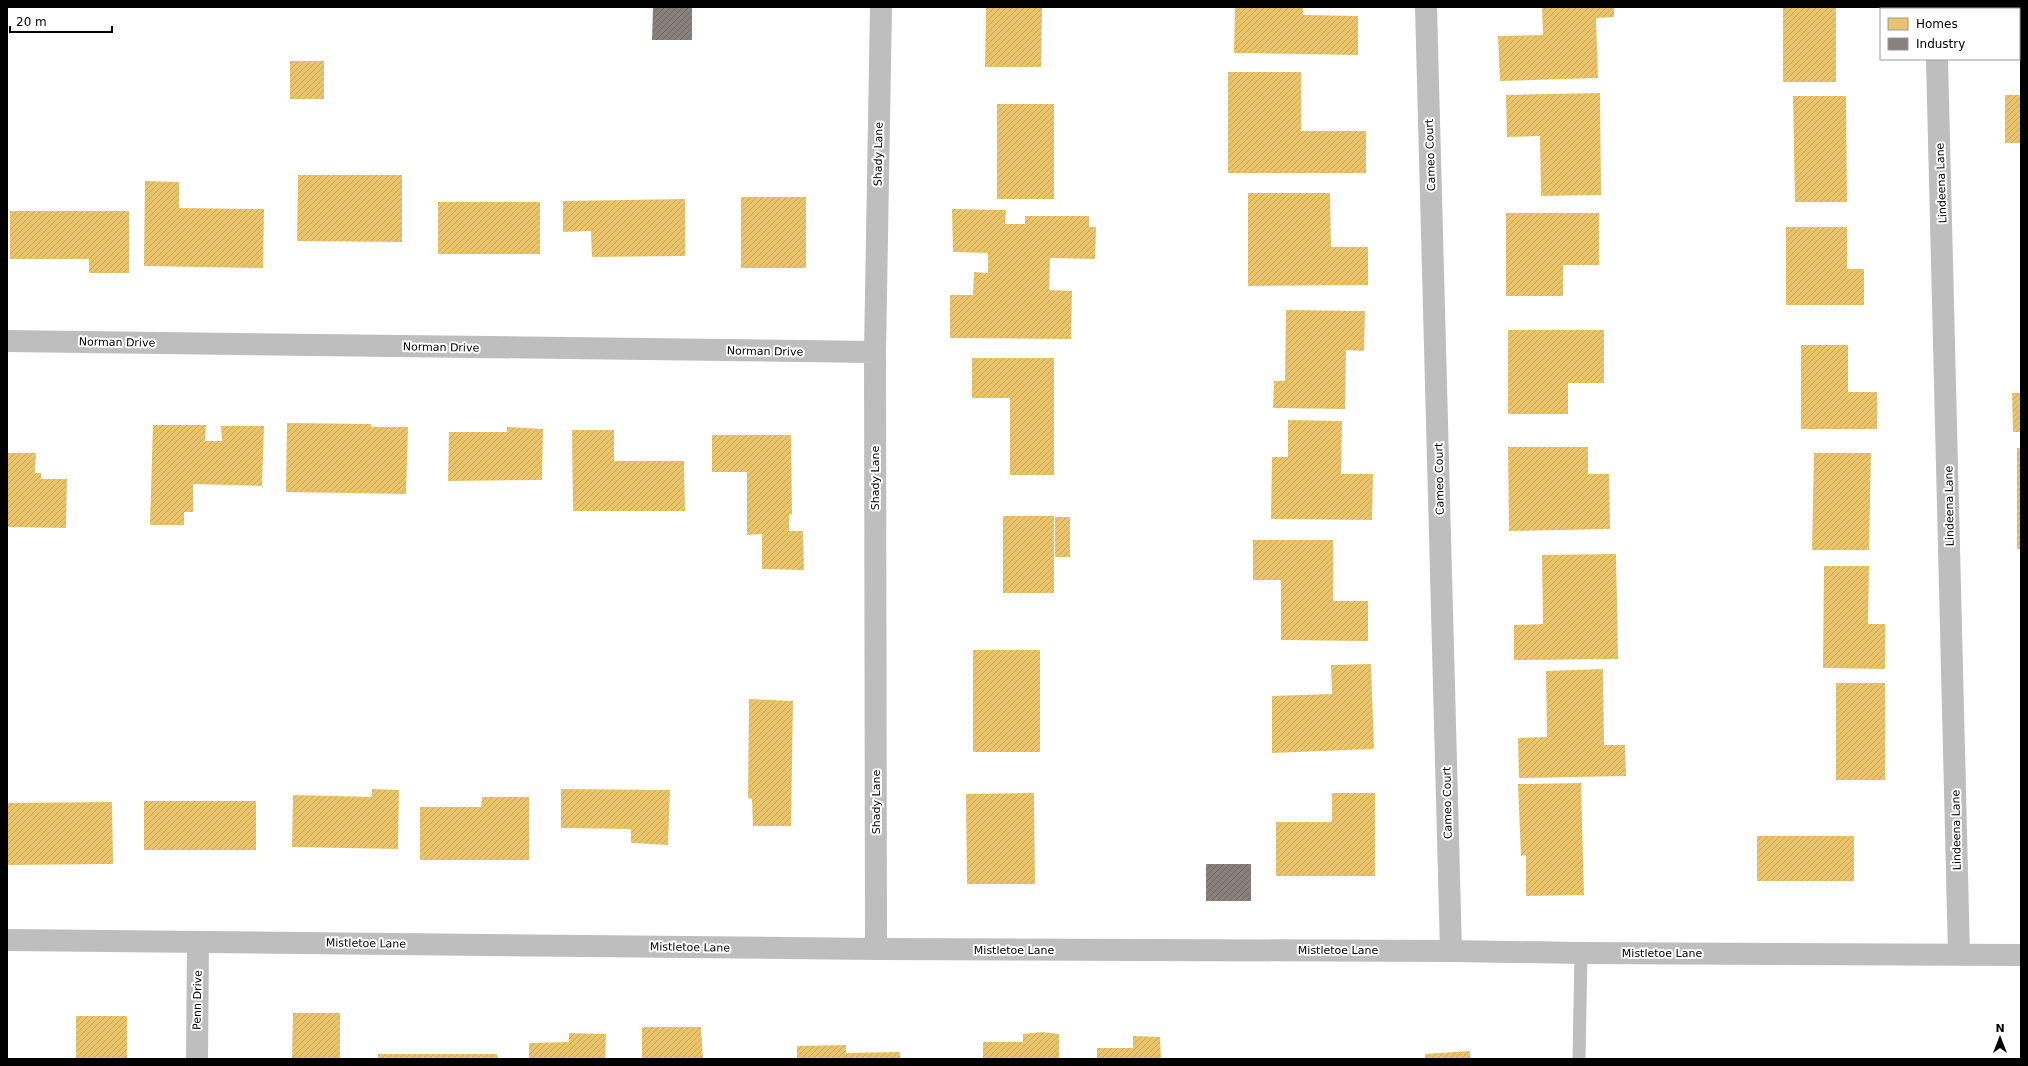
<svg xmlns="http://www.w3.org/2000/svg" width="2028" height="1066" viewBox="0 0 2028 1066" font-family="'DejaVu Sans',sans-serif">
<style>
.homes{fill:url(#homes-hatch)}
.industry{fill:url(#industry-hatch)}
.lines{fill:none;stroke-linecap:round;stroke-linejoin:round}
.service{stroke:#bebebe;stroke-width:13}
.minor{stroke:#bebebe;stroke-width:22}
.tertiary{stroke:#bebebe;stroke-width:22}
.labels{text-anchor:middle;stroke-width:4;stroke-linejoin:round;paint-order:stroke}
.street-label{font-size:11px;fill:#000;stroke:#fff}
</style>
<defs>
<pattern id="homes-hatch" width="6" height="6" patternUnits="userSpaceOnUse"><rect width="6" height="6" fill="#e9c46a"/><path d="M-1 1l2-2M0 6l6-6M5 7l2-2" fill="none" stroke="#c6a75a"/></pattern>
<pattern id="industry-hatch" width="6" height="6" patternUnits="userSpaceOnUse"><rect width="6" height="6" fill="#8a817c"/><path d="M-1 1l2-2M0 6l6-6M5 7l2-2" fill="none" stroke="#6e6763"/></pattern>
</defs>
<rect width="100%" height="100%" fill="#fff"/>
<path class="homes" d="M986,7h56l-1,60h-56z
M1235,7h68v8l55,1v39l-124,-2z
M1542,7h72v10l-18,1 2,60 -98,3 -2,-45 45,-1z
M1783,7h53v75h-53z
M2001,7h20v21h-2v-19h-18z
M290,61h34v38h-34z
M1228,72h73v59h65v42h-138z
M1600,93l1,102 -60,1 -1,-60 -33,1 -1,-42z
M2005,95h16v48h-16z
M1793,96h53l1,106h-52z
M997,104h57v95h-57z
M298,175h104v67l-105,-1z
M145,181l34,1v26l85,1 -1,59 -119,-2z
M1248,193h82l1,54h37v38l-120,1z
M741,197h65v71h-65z
M685,199v57l-93,1 -1,-26 -28,1v-31z
M438,202h102v52h-102z
M952,209l54,1 -1,14h20v-8h64v11h7l-1,32 -45,-1 -1,32 23,1 -1,48 -121,-1v-43h23l1,-23 14,1v-20l-35,-1z
M10,211h119v62h-40v-14h-79z
M1506,213h93v52h-36v31h-57z
M1786,227h61v42h17v36h-78z
M1286,310l79,1 -1,40 -18,-1 -1,59 -72,-1 1,-27h11z
M1508,330h96v53h-36v31h-60z
M1801,345h47v47h29v37h-76z
M972,358h82v117h-44v-77h-38z
M2012,393h9v39h-8z
M1288,420l54,1 -1,53h32l-1,46 -101,-1 1,-62h16z
M287,423l84,1v3h37l-2,67 -120,-2z
M153,425h53l-1,16h17l-1,-15h43l-2,60 -69,-2v28h-9v13h-34z
M507,427l36,2 -1,51 -94,1 1,-49h58z
M572,430h42v31h70l1,50h-112z
M712,435h79l1,80 -3,-1v17h14l1,39 -42,-1v-35l-15,1v-63h-35z
M1508,447h80v27h21l1,55 -101,2z
M2017,448h4v101h-4z
M7,453h29l-1,20h6v6h26l-1,49 -59,-1z
M1814,453h57l-2,97h-57z
M1003,516h51v77h-51z
M1055,517h15v40h-15z
M1253,540h80v61h35v40l-87,-1v-60h-28z
M1616,554l2,105 -104,1v-35l29,-1 -1,-69z
M1824,566h45l-1,58h17v45l-62,-1z
M973,650h67v102h-67z
M1371,664l3,85 -102,4v-57l60,-2 -1,-29z
M1603,669l1,76h21l1,31 -107,2 -1,-40 29,-1 -1,-66z
M1836,683h49v97h-49z
M749,699l44,2 -2,125h-38l-1,-27 -4,-1z
M1581,783l3,112 -58,1v-41l-5,1 -3,-72z
M372,789l27,1 -1,59 -106,-2 1,-52 79,2z
M561,789l109,1 -2,55 -37,-2v-14l-70,-1z
M1034,793l1,91h-68l-1,-90z
M1332,793h43v83h-99v-54h56z
M482,797h47v63h-109v-53h61z
M144,801h112v49h-112z
M112,802l1,62 -106,1v-62z
M1757,836h97v45h-97z
M293,1013h47v46h-48z
M76,1016h51v43h-51z
M642,1027h59l2,32h-61z
M1042,1032l17,2v25h-76v-17h40v-8z
M569,1033l37,1 -1,25h-76v-16l40,-1z
M1133,1036l27,1 1,22h-64v-11h36z
M846,1045v8l54,-1v7h-103v-13z
M1470,1051v8h-45v-5z
M378,1054h119l1,5h-120z"/>
<path class="industry" d="M653,7h39v33h-40z
M1206,864h45v37h-45z"/>
<g class="lines">
<path class="service" d="M1579,1059l2,-106"/>
<path class="minor" d="M1426,7l25,944
M1935,7v2
M1937,59l22,895
M7,341l868,11
M876,949l-1,-597 6,-345
M197,1059l1,-117"/>
<path class="tertiary" d="M7,940l869,9 575,2 130,2 440,2"/>
</g>
<g class="labels">
<g class="street-label">
<text transform="translate(878 154) rotate(-89)" y="4">Shady Lane</text>
<text transform="translate(1430 155) rotate(-92)" y="4">Cameo Court</text>
<text transform="translate(1941 183) rotate(-92)" y="4">Lindeena Lane</text>
<text transform="translate(117 342) rotate(1)" y="4">Norman Drive</text>
<text transform="translate(441 347) rotate(1)" y="4">Norman Drive</text>
<text transform="translate(765 351) rotate(1)" y="4">Norman Drive</text>
<text transform="translate(875 478) rotate(-90)" y="4">Shady Lane</text>
<text transform="translate(1439 479) rotate(-91)" y="4">Cameo Court</text>
<text transform="translate(1949 506) rotate(-91)" y="4">Lindeena Lane</text>
<text transform="translate(876 802) rotate(-90)" y="4">Shady Lane</text>
<text transform="translate(1447 803) rotate(-91)" y="4">Cameo Court</text>
<text transform="translate(1956 830) rotate(-91)" y="4">Lindeena Lane</text>
<text transform="translate(366 943) rotate(1)" y="4">Mistletoe Lane</text>
<text transform="translate(690 947) rotate(1)" y="4">Mistletoe Lane</text>
<text x="1014" y="954">Mistletoe Lane</text>
<text x="1338" y="954">Mistletoe Lane</text>
<text x="1662" y="957">Mistletoe Lane</text>
<text transform="translate(197 1000) rotate(-89)" y="4">Penn Drive</text>
</g>
</g>
<rect width="2028" height="1066" fill="none" stroke="#000000" stroke-width="16"/>
<rect x="1880" y="8" width="140" height="52" fill="#ffffff" stroke="#999999"/>
<rect x="1888" y="18" width="20" height="12" fill="#e9c46a" stroke="#999999"/>
<text x="1916" y="28" font-size="12" fill="#000000">Homes</text>
<rect x="1888" y="38" width="20" height="12" fill="#8a817c" stroke="#999999"/>
<text x="1916" y="48" font-size="12" fill="#000000">Industry</text>
<g transform="translate(2000 1038)" stroke="#ffffff" stroke-width="3" paint-order="stroke">
<path d="M0-3L7 15L0 10L-7 15Z" fill="#000000"/>
<text y="-6" font-size="11" font-weight="bold" text-anchor="middle" fill="#000000">N</text>
</g>
<path d="M10 26v6h102v-6" fill="none" stroke="#000000" stroke-width="2"/>
<text x="16" y="26" font-size="12" fill="#000000" stroke="#ffffff" stroke-width="3" paint-order="stroke">20 m</text>
</svg>
